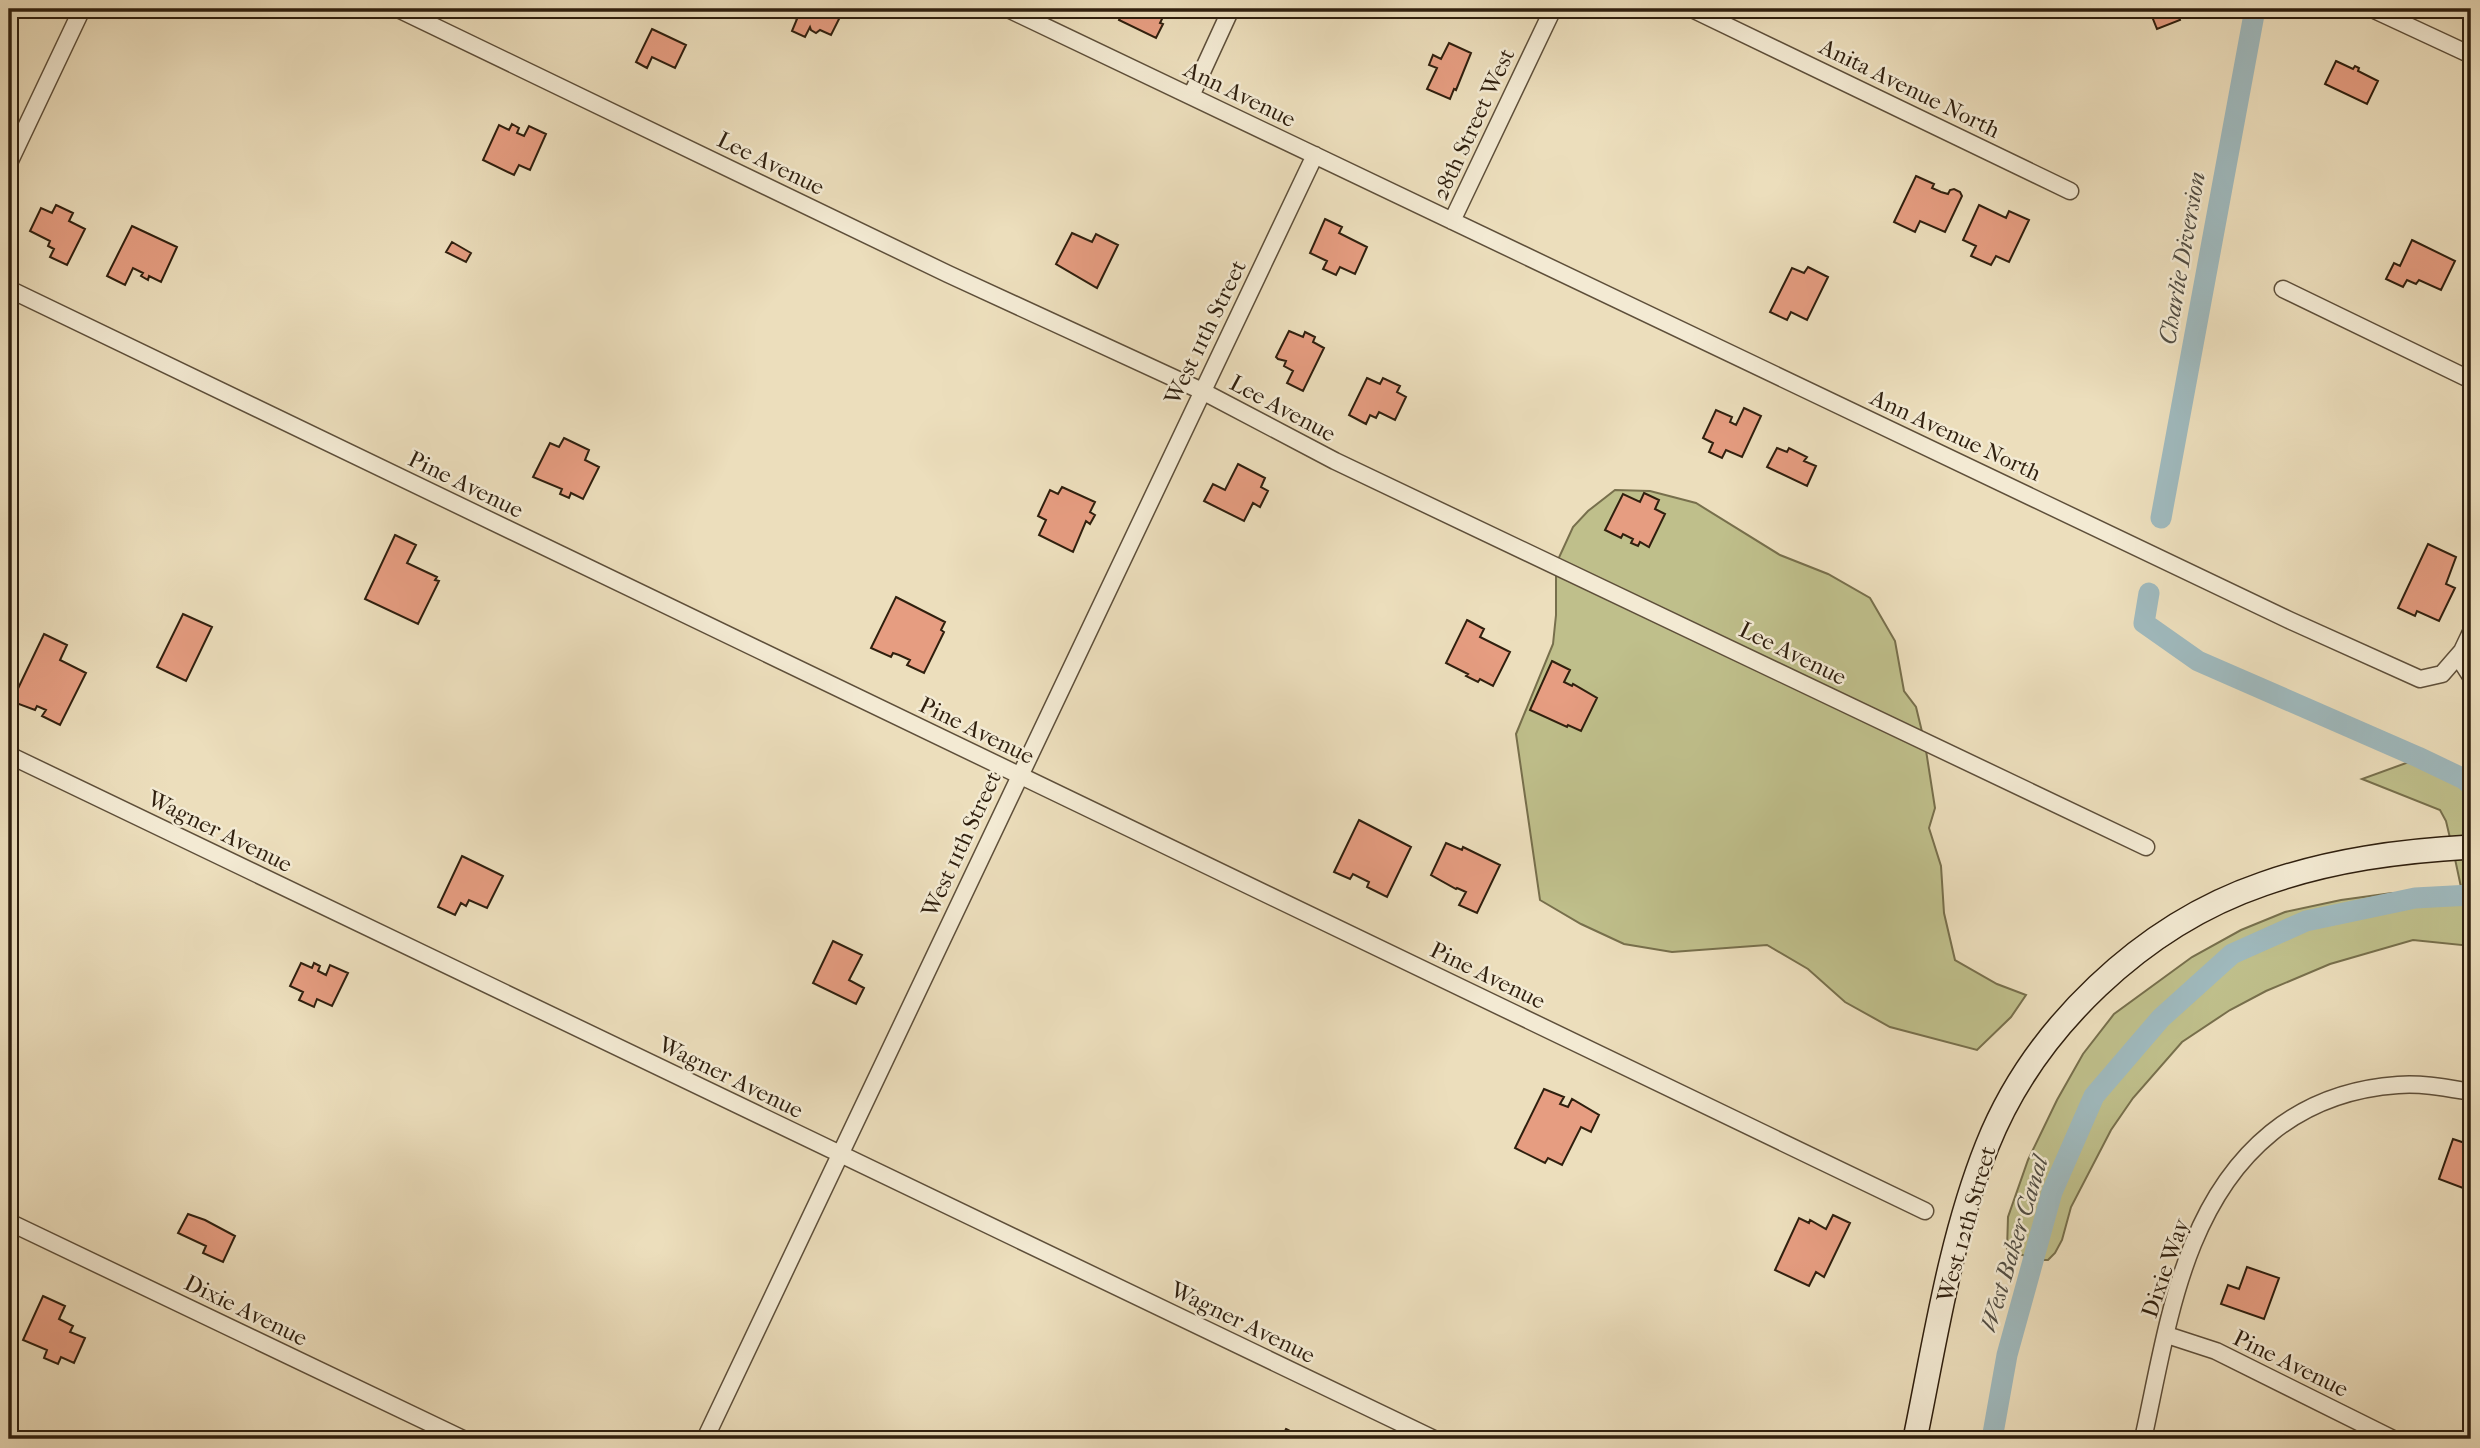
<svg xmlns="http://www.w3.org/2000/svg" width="2480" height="1448" viewBox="0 0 2480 1448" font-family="'IM FELL French Canon',serif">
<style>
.green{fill:#bfbf8b;stroke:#776f4c;stroke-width:2}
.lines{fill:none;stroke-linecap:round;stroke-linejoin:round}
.canal{stroke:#9fb9bd;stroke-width:21}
.building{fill:#e69d81;stroke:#2f1f0e;stroke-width:2}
.lane-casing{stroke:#5e4f3a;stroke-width:11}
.street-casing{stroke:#5e4f3a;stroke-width:19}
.secondary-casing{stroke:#2f1f0e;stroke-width:26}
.lane{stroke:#f3ead3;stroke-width:8}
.street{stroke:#f3ead3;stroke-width:16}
.secondary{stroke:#f3ead3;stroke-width:23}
.labels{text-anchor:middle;stroke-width:5;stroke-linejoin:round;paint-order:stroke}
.street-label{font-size:23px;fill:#2f1f0e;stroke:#f3ead3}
.water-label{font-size:24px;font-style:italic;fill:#514d43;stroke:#f3ead3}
</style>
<rect width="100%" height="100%" fill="#ecdebc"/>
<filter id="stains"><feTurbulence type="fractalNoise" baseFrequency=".00286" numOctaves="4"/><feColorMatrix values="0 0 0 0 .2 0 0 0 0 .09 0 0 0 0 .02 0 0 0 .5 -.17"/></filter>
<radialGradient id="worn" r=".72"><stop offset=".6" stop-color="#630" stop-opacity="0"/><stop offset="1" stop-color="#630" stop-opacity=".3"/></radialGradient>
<path class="green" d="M1615,490l35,1 46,12 84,52 48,19 42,24 25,43 9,50 12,16 9,37 10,64 -6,20 12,38 3,47 11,47 42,24 29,11 -15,22 -34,33 -87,-23 -45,-25 -37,-33 -41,-24 -95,7 -48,-8 -43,-20 -41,-24 -24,-166 37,-90 3,-29v-51l17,-37 15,-16z
M2431,754l40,20v63l-21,1 -4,-17 -6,-11 -78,-31z
M2471,858v88l-58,-6 -83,24 -64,27 -36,19 -48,32 -49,56 -22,32 -40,77 -9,33 -7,13 -7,7h-10l-31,-10 1,-33 20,-57 29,-60 26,-46 31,-40 78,-57 49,-27 44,-18 56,-12 51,-7 59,1 10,-7 -6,-28z"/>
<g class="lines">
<path class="canal" d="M2161,518l94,-509
M2149,593l-5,30 54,38 220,96 46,22 7,6
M1992,1439l15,-84 45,-163 42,-96 67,-78 71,-64 74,-33 109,-23 56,-3"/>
</g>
<path class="building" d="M789,9h55l-13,26 -11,-5 -4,3 -5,-3 -1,-3 -5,10 -13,-6 5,-12 -11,-5z
M1124,9h40l-3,7 2,1 -3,6 3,1 -7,14 -37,-18z
M2149,9h27l4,11 -23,9z
M652,29l34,16 -11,23 -23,-11 -5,11 -11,-6z
M1449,43l22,10 -15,37 -2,-1 -4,10 -23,-10 10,-21 -8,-3 4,-10 8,4z
M2336,61l17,8 2,-3 4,2 -1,3 20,10 -11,23 -42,-20z
M512,124l7,4 -2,5 7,3 5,-10 17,8 -16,36 -11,-5 -5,10 -31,-15 16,-35 10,5z
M1916,176l18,8 -2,4 9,4 7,2 2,-4 4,-1 6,3 2,4 -17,36 -25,-11 -5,11 -21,-10z
M56,205l17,8 -4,8 16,8 -18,36 -17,-8 4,-8 -6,-3 2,-5 -20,-10 11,-23 11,5z
M1979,205l27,13 3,-7 20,9 -20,42 -13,-6 -5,9 -20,-9 5,-10 -13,-6z
M1325,219l17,8 -3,6 28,14 -12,27 -15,-7 -4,8 -13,-6 4,-8 -17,-8z
M132,226l45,21 -16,35 -12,-6 -1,4 -7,-4 2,-3 -10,-5 -8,17 -18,-9z
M1072,233l20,9 4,-8 22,11 -21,43 -41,-24z
M2412,240l43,21 -14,29 -22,-10 -3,4 -9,-4 -4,7 -17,-8 8,-16 6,3z
M452,242l19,11 -5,9 -20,-10z
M1808,267l20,10 -21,43 -16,-8 -4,8 -17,-8 22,-44 12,5z
M1289,331l14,6 2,-5 10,5 -2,5 11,6 -21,43 -16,-8 6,-12 -9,-5 2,-5 -8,-2 -2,-2z
M1367,378l13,6 3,-6 17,8 -3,6 9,5 -11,23 -16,-8 -3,6 -6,-3 -4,9 -17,-9z
M1744,408l17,8 -19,41 -16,-7 -4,8 -13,-6 4,-9 -10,-5 13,-28 16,7 -2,5 6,3z
M564,438l25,12 -4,10 14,7 -16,32 -12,-6 -2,5 -9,-4 2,-5 -29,-12 17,-34 9,4z
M1777,448l10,4 2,-4 18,9 -3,4 12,5 -9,20 -40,-19z
M1238,464l27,14 -4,9 7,4 -8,16 -7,-4 -9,18 -40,-20 9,-17 12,6z
M1062,487l33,15 -5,10 5,3 -5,9 -4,-3 -13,31 -34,-17 7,-15 -8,-4 12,-26 8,4z
M1644,493l15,7 -4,9 10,5 -16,33 -9,-5 -2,4 -7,-3 2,-4 -10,-5 -2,4 -16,-8 18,-36 17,8z
M395,535l21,10 -9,18 30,14 -2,3 4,1 -21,43 -53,-25z
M2428,544l28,13 -10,27 9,4 -16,33 -22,-10 -2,5 -17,-8z
M896,597l49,25 -4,8 3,2 -20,41 -17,-8 3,-5 -11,-5 -6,-2 -2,4 -20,-9z
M183,614l29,13 -26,54 -29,-14z
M1467,620l17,9 -4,8 30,15 -17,34 -13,-7 -2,3 -12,-6 2,-2 -22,-11z
M44,634l23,11 -7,15 26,13 -26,52 -18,-9 4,-6 -9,-4 -2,4 -19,-7 -3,-4z
M1552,661l18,9 -6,12 8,4 1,-2 24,14 -16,33 -13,-6 -1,2 -37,-17z
M1359,820l52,27 -24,50 -20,-10 2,-5 -16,-8 -3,5 -16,-7z
M1446,843l16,7 1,-3 37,18 -23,48 -18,-8 7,-13 -9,-4 -1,1 -25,-14z
M462,856l41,20 -16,32 -18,-8 -3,6 -5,-3 -6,12 -17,-8z
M833,941l29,14 -13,25 15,8 -8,16 -43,-21z
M301,963l11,5 2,-5 6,3 -2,5 8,4 4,-10 18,8 -16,33 -15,-7 -3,8 -15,-7 4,-8 -13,-6z
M1544,1089l20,8 -4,7 8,3 4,-8 27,16 -8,17 -10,-5 -19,38 -14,-7 -3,5 -30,-15z
M2453,1139l18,6v46l-32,-12z
M188,1214l17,6 30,16 -12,26 -20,-9 3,-7 -28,-13z
M1833,1215l17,8 -26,54 -8,-5 -7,14 -34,-16 24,-52 10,5 1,-3 16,9z
M2247,1267l32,11 -15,41 -43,-15 7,-19 11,4z
M43,1296l22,10 -6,13 14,7 -3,6 15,6 -11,25 -13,-6 -3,7 -14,-6 3,-8 -24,-10z
M1286,1429l16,8v2h-21z"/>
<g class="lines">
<defs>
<path id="lane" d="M2455,659l16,25"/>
<path id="street" d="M398,9l550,265 254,117 133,70 811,386
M1008,9l1281,611 131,59 22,-5 20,-23 9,-19
M1692,9l378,182
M2372,9l99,46
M1191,96l40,-87
M9,163l73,-154
M1452,221l101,-212
M9,289l1916,922
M2283,289l188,91
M9,755l1425,684
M9,1222l454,217
M2167,1335l49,16 177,88
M705,1439l610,-1284
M2143,1439c14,-63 25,-134 50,-195 37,-91 103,-152 205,-159 24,-2 49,3 73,7"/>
<path id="secondary" d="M1915,1439c20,-97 35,-200 72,-293 47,-118 156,-221 276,-262 68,-24 137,-33 208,-37"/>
</defs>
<use href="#lane" class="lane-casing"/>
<use href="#street" class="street-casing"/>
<use href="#secondary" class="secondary-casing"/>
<use href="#lane" class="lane"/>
<use href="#street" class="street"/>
<use href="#secondary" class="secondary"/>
</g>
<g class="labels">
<g class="street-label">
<text transform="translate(1910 88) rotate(26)" y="8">Anita Avenue North</text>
<text transform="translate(1240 94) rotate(26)" y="8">Ann Avenue</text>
<text transform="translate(1473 124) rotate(-65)" y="8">28th Street West</text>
<text transform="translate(771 163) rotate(26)" y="8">Lee Avenue</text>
<text transform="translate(1205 332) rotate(-64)" y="8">West 11th Street</text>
<text transform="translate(1283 408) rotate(28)" y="8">Lee Avenue</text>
<text transform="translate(1956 435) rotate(25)" y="8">Ann Avenue North</text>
<text transform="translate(466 484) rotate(26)" y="8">Pine Avenue</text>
<text transform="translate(1793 653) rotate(26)" y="8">Lee Avenue</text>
<text transform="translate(977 730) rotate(26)" y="8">Pine Avenue</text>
<text transform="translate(220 831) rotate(26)" y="8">Wagner Avenue</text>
<text transform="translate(961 844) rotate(-65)" y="8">West 11th Street</text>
<text transform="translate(1488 975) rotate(26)" y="8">Pine Avenue</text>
<text transform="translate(731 1077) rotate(26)" y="8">Wagner Avenue</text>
<text transform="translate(1966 1224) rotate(-74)" y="8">West 12th Street</text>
<text transform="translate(2165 1268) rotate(-71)" y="8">Dixie Way</text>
<text transform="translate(246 1310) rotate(26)" y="8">Dixie Avenue</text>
<text transform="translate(1243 1322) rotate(26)" y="8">Wagner Avenue</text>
<text transform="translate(2291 1363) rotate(26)" y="8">Pine Avenue</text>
</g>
<g class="water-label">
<text transform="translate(2182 258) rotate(-80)" y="8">Charlie Diversion</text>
<text transform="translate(2014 1244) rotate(-73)" y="8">West Baker Canal</text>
</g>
</g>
<rect width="2480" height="1448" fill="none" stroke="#ecdebc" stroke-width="35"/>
<rect x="10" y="10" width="2459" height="1427" fill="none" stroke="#2f1f0e" stroke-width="3.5"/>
<rect x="18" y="18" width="2445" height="1413" fill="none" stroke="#2f1f0e" stroke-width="2"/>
<rect width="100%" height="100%" filter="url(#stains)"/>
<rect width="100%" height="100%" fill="url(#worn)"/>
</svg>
